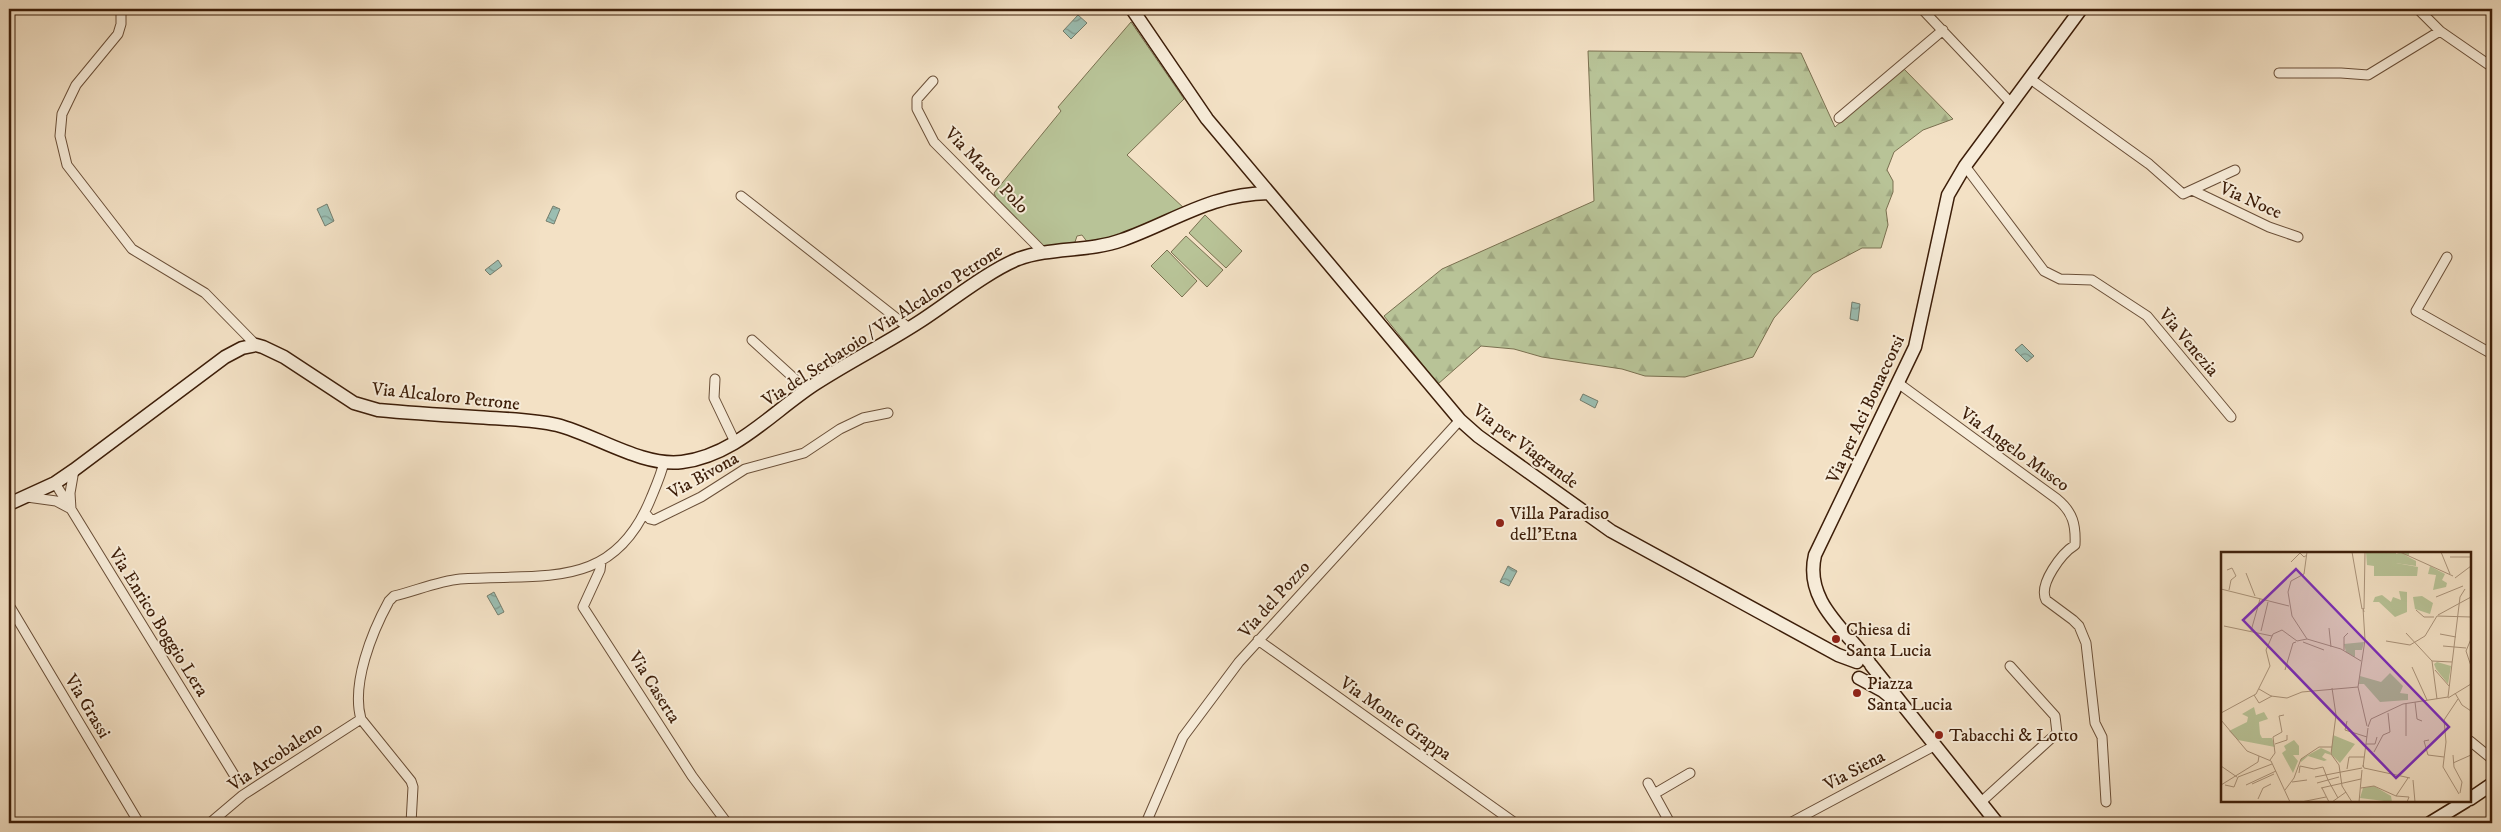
<svg xmlns="http://www.w3.org/2000/svg" width="2501" height="832" viewBox="0 0 2501 832" font-family="'IM FELL DW Pica',serif">
<style>
.grass{fill:#b8c397;stroke:#7a7050}
.forest{fill:url(#forest-firs);stroke:#7a7050}
.water{fill:url(#water-waves);stroke:#757e6e}
.lines{fill:none;stroke-linecap:round;stroke-linejoin:round}
.street-casing{stroke:#6a4f38;stroke-width:11}
.secondary-casing{stroke:#3d1e09;stroke-width:15}
.street{stroke:#f7ecd9;stroke-width:9}
.secondary{stroke:#f7ecd9;stroke-width:12}
.poi-dot{fill:#8f2418;stroke:#f7ecd9;stroke-width:2}
.labels{text-anchor:middle;stroke-width:4;stroke-linejoin:round;paint-order:stroke}
.street-label{font-size:18px;fill:#3d1e09;stroke:#f7ecd9}
.poi-label{font-size:18px;fill:#3d1e09;stroke:#f7ecd9;text-anchor:start}
.inset-road{fill:none;stroke:#aa937a;stroke-width:1}
.view{fill:#7b2cbf;fill-opacity:0.15;stroke:#7b2cbf;stroke-width:2.5}
.inset-edge{fill:none;stroke:#3d1e09;stroke-width:2.5}
</style>
<defs>
<pattern id="forest-firs" width="22" height="20" patternUnits="userSpaceOnUse" patternTransform="scale(1.25)"><rect width="22" height="20" fill="#b8c397"/><path d="M5 1l3.5 6h-7zM16 11l3.5 6h-7z" fill="#9fa781"/></pattern>
<pattern id="water-waves" width="16" height="10" patternUnits="userSpaceOnUse" patternTransform="scale(1.25)"><rect width="16" height="10" fill="#9bbeb2"/><path d="M0 5q4-4 8 0t8 0" fill="none" stroke="#809a8f"/></pattern>
</defs>
<rect width="100%" height="100%" fill="#f3e1c5"/>
<filter id="stains"><feTurbulence type="fractalNoise" baseFrequency=".004" numOctaves="4"/><feColorMatrix values="0 0 0 0 .2 0 0 0 0 .09 0 0 0 0 .02 0 0 0 .5 -.17"/></filter>
<radialGradient id="worn" r=".72"><stop offset=".6" stop-color="#630" stop-opacity="0"/><stop offset="1" stop-color="#630" stop-opacity=".3"/></radialGradient>
<path class="grass" d="M1131,22l53,77 -57,56 58,54 -52,24 -45,10 -6,-8 -5,1 -3,9 -28,3 -49,-48 -3,-7 67,-82 -3,-4z
M1205,215l37,36 -16,17 -37,-35z
M1186,236l37,34 -16,17 -36,-35z
M1167,250l30,31 -15,16 -31,-31z"/>
<path class="forest" d="M1588,51l213,2 34,74 68,-59 50,51 -30,11 -29,22 -7,18 6,11v11l-7,18 2,15 -7,23h-19l-49,26 -39,44 -21,39 -68,20 -40,-1 -23,-7 -80,-12 -28,-8 -33,-3 -43,38 -54,-68 58,-47 152,-68z"/>
<path class="water" d="M1078,15l9,8 -16,16 -8,-8z
M327,204l7,17 -9,5 -8,-17z
M553,206l7,3 -6,15 -8,-3z
M498,260l4,6 -12,9 -5,-5z
M1852,302l8,2 -2,17 -8,-2z
M2022,344l12,12 -7,6 -12,-12z
M1583,394l15,7 -3,7 -15,-8z
M1508,566l9,5 -8,15 -9,-4z
M494,592l10,20 -6,3 -11,-19z"/>
<g class="lines">
<defs>
<path id="street" d="M121,9v15l-3,10 -42,51 -14,29 -2,22 7,29 65,84 73,44 51,52
M1922,9l89,94
M2418,9l22,22 52,36
M2279,73h62l27,2 72,-44
M2029,78l120,86 34,30 52,-24
M933,81l-16,18v10l17,33 109,110
M1839,118l104,-88
M1965,166l79,105 16,8 32,1 55,36 84,101
M2192,190l77,37 29,10
M741,196l168,132
M2447,257l-31,54 76,43
M752,340l55,50
M715,379l-1,19 21,44
M1898,383l159,116c16,13 19,26 18,46 -13,8 -37,39 -29,55l27,20 6,6 7,17 9,80 7,14 4,65
M55,483l181,295
M27,497l29,4 15,8 -1,-16 4,-23
M645,513l5,6 4,1 47,-23 44,-28 59,-16 36,-24 23,-11 25,-5
M601,562l-1,8 -17,37 109,169 35,47
M9,605l130,218
M1258,640l257,183
M2470,741l22,18
M1648,783l22,40
M1654,794l36,-21
M1980,803l77,-70 -2,-17 -45,-50
M210,823l33,-28 118,-76
M411,823l2,-36 -2,-6 -50,-62c-10,-35 11,-87 28,-118l5,-5c21,-5 45,-15 66,-17 84,-6 153,13 191,-81 5,-12 10,-23 13,-36
M1146,823l37,-86 56,-75 221,-242
M1790,823l144,-77"/>
<path id="secondary" d="M1132,9l75,110 253,301 18,16 133,95 227,124 19,7
M9,504l46,-21 19,-13 151,-113 17,-9 14,-3 7,2 21,10 70,46 24,7c32,3 64,5 97,7 27,2 56,2 82,8 39,10 85,42 125,37 54,-7 90,-50 133,-78 34,-22 70,-40 104,-62 28,-18 69,-51 99,-63 33,-12 71,-7 104,-19 53,-19 88,-46 147,-47
M1869,662c-24,-33 -65,-61 -54,-107l100,-208 33,-152 17,-29 116,-157
M1871,665l126,158
M1859,678l24,13 11,9
M2470,799l22,-15
M2430,823l36,-22"/>
</defs>
<use href="#street" class="street-casing"/>
<use href="#secondary" class="secondary-casing"/>
<use href="#street" class="street"/>
<use href="#secondary" class="secondary"/>
</g>
<g class="poi-dot">
<circle cx="1500" cy="523" r="5"/>
<circle cx="1836" cy="639" r="5"/>
<circle cx="1857" cy="693" r="5"/>
<circle cx="1939" cy="735" r="5"/>
</g>
<g class="labels">
<g class="street-label">
<text transform="translate(987 170) rotate(46)" y="6">Via Marco Polo</text>
<text transform="translate(2251 200) rotate(24)" y="6">Via Noce</text>
<text transform="translate(882 325) rotate(-33)" y="6">Via del Serbatoio / Via Alcaloro Petrone</text>
<text transform="translate(2189 342) rotate(50)" y="6">Via Venezia</text>
<text transform="translate(446 396) rotate(6)" y="6">Via Alcaloro Petrone</text>
<text transform="translate(1865 409) rotate(-65)" y="6">Via per Aci Bonaccorsi</text>
<text transform="translate(1526 446) rotate(37)" y="6">Via per Viagrande</text>
<text transform="translate(2015 449) rotate(36)" y="6">Via Angelo Musco</text>
<text transform="translate(703 475) rotate(-29)" y="6">Via Bivona</text>
<text transform="translate(1274 599) rotate(-48)" y="6">Via del Pozzo</text>
<text transform="translate(159 622) rotate(58)" y="6">Via Enrico Boggio Lera</text>
<text transform="translate(655 687) rotate(58)" y="6">Via Caserta</text>
<text transform="translate(88 706) rotate(59)" y="6">Via Grassi</text>
<text transform="translate(1396 718) rotate(35)" y="6">Via Monte Grappa</text>
<text transform="translate(275 756) rotate(-34)" y="6">Via Arcobaleno</text>
<text transform="translate(1854 770) rotate(-28)" y="6">Via Siena</text>
</g>
<g class="poi-label">
<text x="1510" y="519">Villa Paradiso<tspan x="1510" dy="21">dell'Etna</tspan></text>
<text x="1846" y="635">Chiesa di<tspan x="1846" dy="21">Santa Lucia</tspan></text>
<text x="1867" y="689">Piazza<tspan x="1867" dy="21">Santa Lucia</tspan></text>
<text x="1949" y="741">Tabacchi &amp; Lotto</text>
</g>
</g>
<g transform="translate(2221 552)">
<rect width="250" height="250" fill="#f3e1c5"/>
<path d="M145,0h30v11l22,4 -1,9h-43v-10l-7,-1zM209,14l15,8 -3,6 5,3 -1,4 -13,3 3,-15 -8,-1zM178,39l8,1v20l-12,5 -16,-15h-6l2,-5 7,-2 9,7 2,-5 8,3zM201,44l11,7 -3,11 -15,-5 -2,-12zM143,90l-2,8h-7v7l-9,-5 -2,-8zM216,110l14,4 -3,18 -12,-15 -2,-5zM33,155l2,8 8,-3 4,7 -9,3 1,12 2,4h10l3,9 -37,-7 -9,-9 18,-9 1,-5 -6,-3zM112,183l22,9 -15,19 -9,-9zM73,188l5,6v9h-6l5,6 -5,12 -11,-20 4,-3 -2,-4zM100,196l9,4 1,3 -6,-2 -3,4 5,3 -3,1 -16,-5 -7,6v-3zM153,234l17,10 1,6 -32,-4 3,-10z" fill="#b8c397"/>
<path d="M169,121l13,13 -3,7 8,1v6l-28,2 -16,-18h-5l1,-8 21,6z" fill="#b8c397"/>
<path d="M181,0h7v4l-4,-1 11,6v5l-21,-3 1,-9z" fill="#b8c397"/>
<path class="inset-road" d="M131,0l10,57M179,0l53,24M220,0l9,22M229,5h21M70,10l9,-9 4,4 3,-2M6,18l5,-2 4,8 -5,4 -2,10M25,21l9,23M234,26l16,-12M0,37l68,17M215,45l27,-11M143,57l1,-57M195,58l8,7h10M143,60l-1,-4 2,32 -7,47 9,39M217,63l33,-18M3,74l48,10M108,76l2,19M30,79l9,-32M40,79l7,-29M185,81l26,28 20,1M219,82l16,3M86,87l-15,-23 -4,-24 3,-11 13,-7 3,-22M86,87l34,10 20,12M250,87l-5,12 5,15M165,89l24,4 15,-9 12,-20 34,1M82,90l21,8M222,94l23,2M123,98v-13l4,-4M211,109l5,38M191,115l15,33M64,118l8,-27 3,-1M214,118l14,16M111,136l4,27 -5,39 8,11 3,21 10,16M38,137l12,7 16,2 15,-6 56,-5M234,141l7,12 9,6M33,143l5,8 13,-7M227,146l23,-14M237,147l-14,21 2,22 -3,25 16,27M194,150l2,17 5,2M185,152v32M0,161l35,-19 14,-28 -4,-16 7,-16 9,-4 15,11 10,-2M0,168l26,31 24,10 19,41M126,169l-2,9 22,7M147,175l3,-8 32,-15 45,-7 12,-100 5,-8M208,188l-5,1 4,14 16,2M54,192l12,-4v-5M145,192h9l2,-7M153,200l9,-17 7,-3 -2,-19M232,203l1,12 8,15 -2,11M49,208l5,-7 -2,-16 9,-5 -3,-16 5,-1M232,211l18,-8M142,213l1,3 46,10M0,214l16,11M142,215l5,-39M126,217l2,-12h15M78,221l1,-7 14,3 9,-2 5,13 11,-3M94,225l47,-9M192,228l2,22M71,230l15,-2M96,231l11,-3 10,18M31,232l22,-10M0,233l37,-23 1,-6M4,233l9,2 4,-10 34,-13M25,233l30,-14M100,236l40,-9M101,236l7,14M140,236l13,-2 22,10 12,-18M64,238l9,-12 7,-19 18,-12h13M175,244l13,1 -2,5M37,247l5,-11 8,-4M80,250l25,-5M111,250l14,-10M138,250l3,-32"/>
<path class="view" d="M75,17l153,158 -53,51 -153,-158z"/>
<rect width="250" height="250" class="inset-edge"/>
</g>
<rect width="2501" height="832" fill="none" stroke="#f3e1c5" stroke-width="30"/>
<rect x="10" y="10" width="2481" height="812" fill="none" stroke="#3d1e09" stroke-width="2.5"/>
<rect x="15" y="15" width="2471" height="802" fill="none" stroke="#3d1e09"/>
<rect width="100%" height="100%" filter="url(#stains)"/>
<rect width="100%" height="100%" fill="url(#worn)"/>
</svg>
